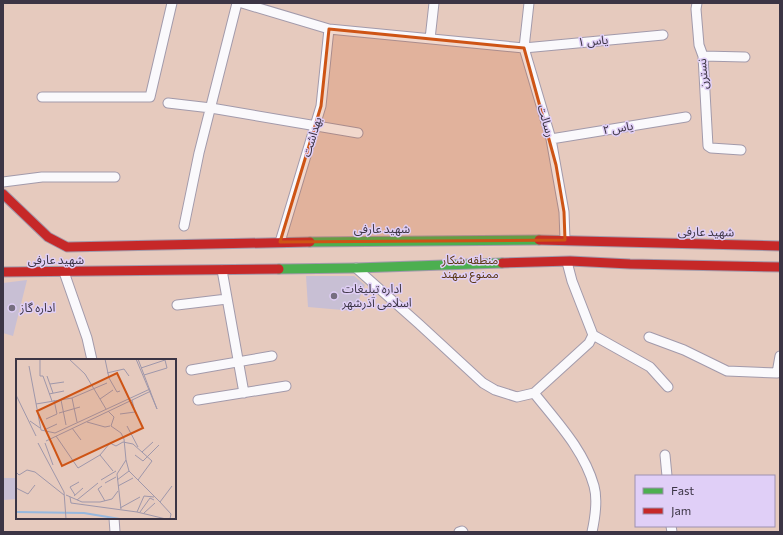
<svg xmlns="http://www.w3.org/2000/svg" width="783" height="535" viewBox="0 0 783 535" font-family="Commissioner,'Noto Sans Arabic',sans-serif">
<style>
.green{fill:#e6cabe;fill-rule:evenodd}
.building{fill:#c8bfd4}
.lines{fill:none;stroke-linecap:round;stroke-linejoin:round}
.street-casing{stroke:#a29aab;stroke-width:11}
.fast-casing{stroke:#a29aab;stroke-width:11}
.jam-casing{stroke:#a29aab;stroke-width:11}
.street{stroke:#faf9fc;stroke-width:9}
.fast{stroke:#4caf50;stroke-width:9}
.jam{stroke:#c62828;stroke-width:9}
.marked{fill:#ce5415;fill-opacity:0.2;stroke:#ce5415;stroke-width:3;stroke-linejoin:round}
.poi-dot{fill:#766e80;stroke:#e0cff7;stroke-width:1.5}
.labels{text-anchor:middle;stroke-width:3;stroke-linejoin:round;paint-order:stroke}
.street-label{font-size:12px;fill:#3c3545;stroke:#e0cff7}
.park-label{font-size:12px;fill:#5b3915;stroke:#e0cff7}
.poi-label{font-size:12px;fill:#3c3545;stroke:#e0cff7;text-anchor:start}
.inset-river{fill:none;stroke:#97b8de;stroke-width:2}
.inset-road{fill:none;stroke:#9f97aa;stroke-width:1}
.view{fill:#ce5415;fill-opacity:0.15;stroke:#ce5415;stroke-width:2}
.inset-edge{fill:none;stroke:#3c3545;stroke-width:2}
</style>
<rect width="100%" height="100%" fill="#e1d8ee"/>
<path class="green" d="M3,3h777v529h-777zM17,360h158v158h-158zM636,476h138v50h-138z"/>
<path class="building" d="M306,276h48l11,9 -11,26 -46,-4z
M27,280l-14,56 -10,-3v-50z
M3,478h14v21l-14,1z"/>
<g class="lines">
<defs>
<path id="street" d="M242,3l87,26 195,19 139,-13
M529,3l-5,45 27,91 13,73 1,28
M697,3l-1,6 3,36 4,11 5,90 3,2 30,2
M430,39l4,-36
M703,56l42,1
M42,97h108l22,-94
M168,103l43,5 147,25
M551,139l135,-22
M3,182l39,-5h73
M184,226l15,-73 38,-150
M280,242l41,-136 8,-77
M567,262l5,19 21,54 -4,8 -55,50c23,29 50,57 60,93 4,14 1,32 -2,46
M356,268l63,56 64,59 12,7 22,7 17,-4
M222,270l22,123
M64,272l23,66 5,22
M177,305l50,-6
M593,335l57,32 18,20
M649,337l35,13 43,21 50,2 3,-17
M191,370l81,-14
M198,400l88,-14
M665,455l2,21
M114,518l1,14
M671,526l1,6
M459,532l3,-1 1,1"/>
<path id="fast" d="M310,242l229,-2
M279,269l77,-1 146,-5"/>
<path id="jam" d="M3,194l45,43 19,10 243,-5
M539,240l241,6
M502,263l68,-2 60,3 150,3
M3,272l276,-3"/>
</defs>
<use href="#street" class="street-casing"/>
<use href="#fast" class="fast-casing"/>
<use href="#jam" class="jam-casing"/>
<use href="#street" class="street"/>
<use href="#fast" class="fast"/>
<use href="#jam" class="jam"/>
</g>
<path class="marked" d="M329,29l195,19 32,117 8,47 1,28 -285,2 41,-136z"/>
<g class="poi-dot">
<circle cx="334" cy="296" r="4"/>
<circle cx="12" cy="308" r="4"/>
</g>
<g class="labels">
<g class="street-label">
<text transform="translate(593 41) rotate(-5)" y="4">یاس ۱</text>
<text transform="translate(703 74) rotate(-94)" y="4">نسترن</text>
<text transform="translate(546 121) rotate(74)" y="4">رسالت</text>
<text transform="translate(618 128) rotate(-9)" y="4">یاس ۲</text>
<text transform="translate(312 137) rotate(-73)" y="4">بهداشت</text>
<text x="382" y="233">شهید عارفی</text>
<text transform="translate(706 232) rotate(1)" y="4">شهید عارفی</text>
<text x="56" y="264">شهید عارفی</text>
</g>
<g class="park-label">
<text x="470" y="264">منطقه شکار<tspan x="470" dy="14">ممنوع سهند</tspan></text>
</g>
<g class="poi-label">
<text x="342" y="293">اداره تبلیغات<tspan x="342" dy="14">اسلامی آذرشهر</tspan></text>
<text x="20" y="312">اداره گاز</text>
</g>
</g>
<g transform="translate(16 359)">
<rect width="160" height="160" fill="#e1d8ee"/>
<path d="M0,0h160v160h-160z" fill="#e6cabe"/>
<path class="inset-river" d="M0,153l68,1 36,6"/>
<path class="inset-road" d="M24,0v17h3l9,25M53,0l16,15 21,35M89,0l4,19 8,14 3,-1M120,0l21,50 -19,-50M13,7l12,64M125,9l24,-8 2,8 -23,7M91,14l17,-4 5,7M31,17l6,17M34,25l14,-2M33,35l15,-3M0,36l20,41M56,39l5,24M84,40l13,-9M45,41l5,25M20,45l36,-6 35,-15M92,52l6,6 -3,9 10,7 3,6 2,21 -9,14 4,35M43,54l21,-6M104,55l15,-2 -3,-12M30,60l11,-5 -3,-14M14,62l10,7M71,63l18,5 5,-1M111,67l11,21M56,69l9,12M25,71l14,3 95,-44M28,71l13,-6M40,77l22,32 22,-13 10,-12 6,3 7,-4 10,2 19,17 -14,19M30,82l105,-50M22,84l26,49 2,27M29,84l8,22M126,93l11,-10M84,96l13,16M119,96l8,6 16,-16M113,112l31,31 11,12 -1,5M0,113l3,3 8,-5 8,2 29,23M85,121l15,-9M101,121l12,-9 -3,-11M89,124l11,-6M86,127l-4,3 7,12M102,127l15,-8M0,129l12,6 7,-9M50,136l16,7h18l12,-3 6,-8M59,136l-5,-8 9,-5M58,137l9,-8M54,138l1,6 66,9 29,7M61,141l21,-17M144,143l12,-16M104,149l20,-11M121,153l7,-16 10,1M124,153l10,-14 4,2M128,154l11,-10"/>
<path class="view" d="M101,14l26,55 -81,38 -25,-55z"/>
<rect width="160" height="160" class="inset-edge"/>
</g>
<rect width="783" height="535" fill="none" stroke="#3c3545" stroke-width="8"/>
<rect x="635" y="475" width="140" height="52" fill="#e0cff7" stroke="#9e91b0"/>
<rect x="643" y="488" width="20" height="6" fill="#4caf50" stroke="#9e91b0"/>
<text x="671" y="495" font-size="12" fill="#3c3545">Fast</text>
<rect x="643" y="508" width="20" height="6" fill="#c62828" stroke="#9e91b0"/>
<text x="671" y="515" font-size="12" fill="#3c3545">Jam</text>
</svg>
